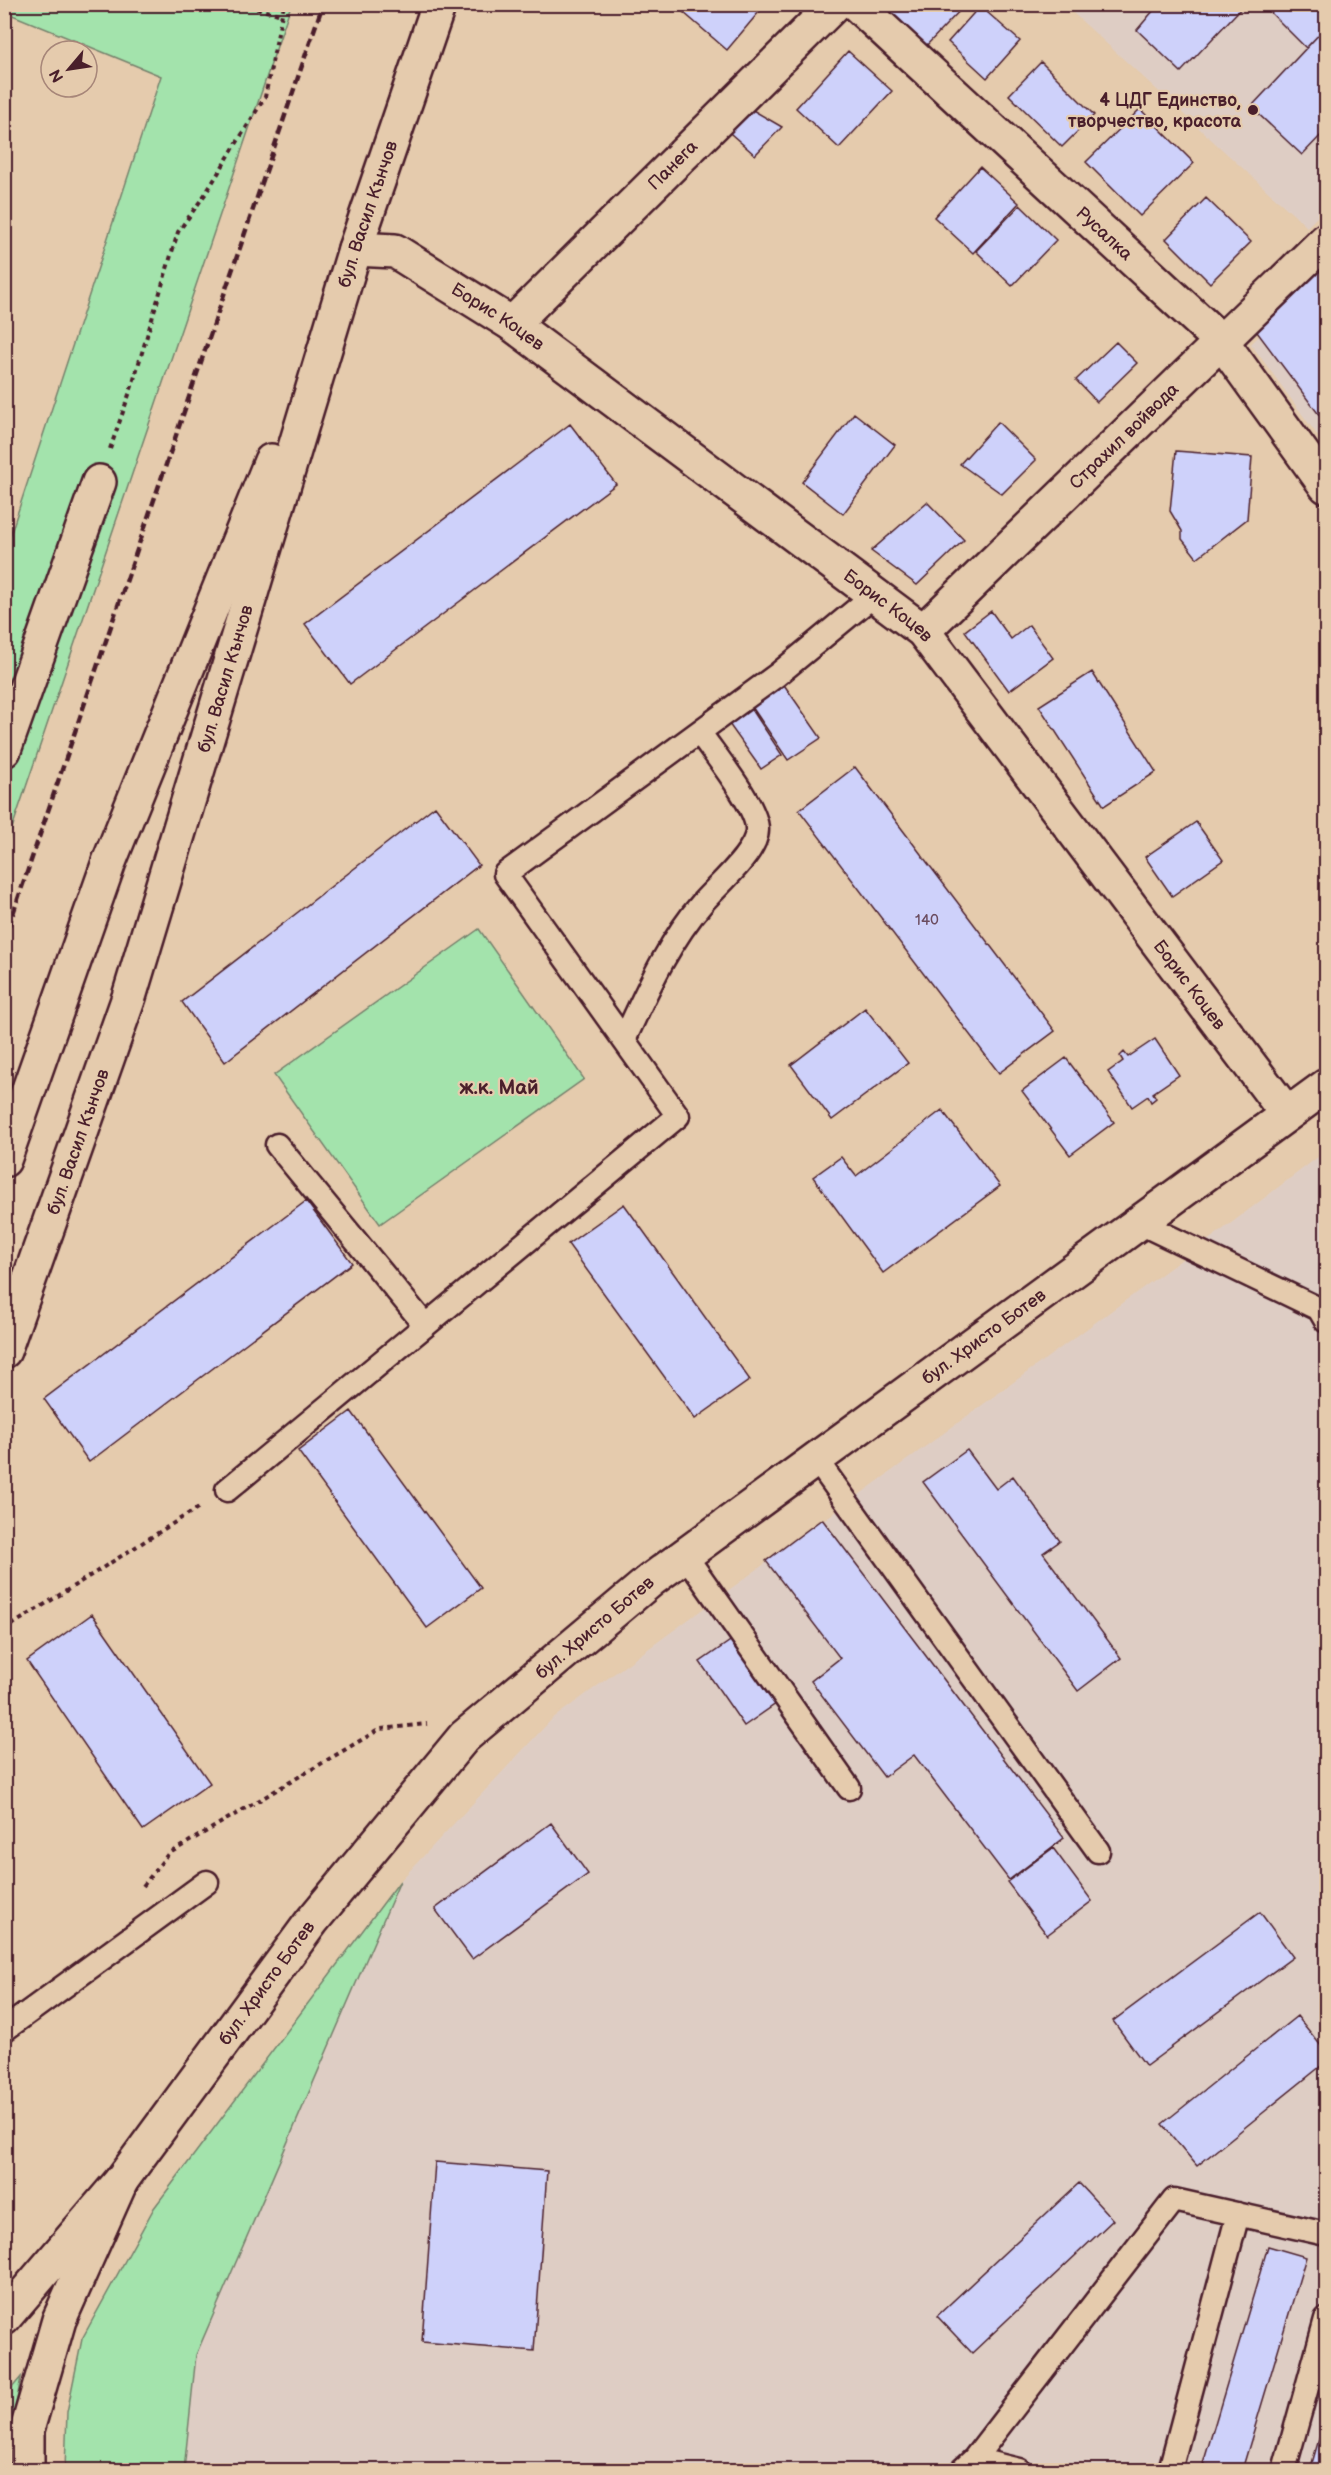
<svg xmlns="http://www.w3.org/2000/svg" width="1331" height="2475" viewBox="0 0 1331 2475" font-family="'Balsamiq Sans',sans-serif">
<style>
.built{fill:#decdc4}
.green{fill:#a3e3ac;stroke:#76816c;stroke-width:1.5}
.building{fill:#ced1fa;stroke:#4a1f2b;stroke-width:1.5}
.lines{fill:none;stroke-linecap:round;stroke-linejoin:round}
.service-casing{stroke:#4a1f2b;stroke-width:27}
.minor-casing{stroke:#4a1f2b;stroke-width:38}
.tertiary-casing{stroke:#4a1f2b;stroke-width:38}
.primary-casing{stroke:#4a1f2b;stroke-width:38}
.path{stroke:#4a1f2b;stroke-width:4;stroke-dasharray:4.5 4.5;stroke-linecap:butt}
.service{stroke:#e5cbad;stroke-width:22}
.minor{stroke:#e5cbad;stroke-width:33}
.tertiary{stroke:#e5cbad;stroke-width:33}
.primary{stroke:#e5cbad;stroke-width:33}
.rail{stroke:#4a1f2b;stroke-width:4.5;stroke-dasharray:9 4.5;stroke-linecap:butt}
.poi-dot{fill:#4a1f2b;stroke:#e5cbad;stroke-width:2}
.labels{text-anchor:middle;stroke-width:4.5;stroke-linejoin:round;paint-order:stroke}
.number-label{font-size:15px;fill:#6b4c5f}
.poi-label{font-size:18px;font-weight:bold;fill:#4a1f2b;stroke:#e5cbad;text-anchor:end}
.street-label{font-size:18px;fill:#4a1f2b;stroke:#e5cbad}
.neighbourhood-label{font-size:20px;font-weight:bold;fill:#4a1f2b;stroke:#e5cbad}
</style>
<rect width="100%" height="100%" fill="#e5cbad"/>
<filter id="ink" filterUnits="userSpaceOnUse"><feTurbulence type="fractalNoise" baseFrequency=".0167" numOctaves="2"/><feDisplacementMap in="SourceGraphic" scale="12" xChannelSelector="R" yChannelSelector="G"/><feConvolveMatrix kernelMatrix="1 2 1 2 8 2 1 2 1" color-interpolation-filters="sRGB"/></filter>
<g filter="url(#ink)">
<path class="built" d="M1077,4l249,1v203l-19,19 -235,-215z
M1326,270v177l-75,-103z
M1326,1151v1319h-1142l12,-115 204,-474 152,-162 670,-489z"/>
<path class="green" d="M5,5h286l-286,844v-298l156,-475 -156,-64z
M479,929l105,150 -204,145 -106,-149z
M400,1881l-204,474 -12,115h-119l2,-58 15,-73 72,-131z
M21,2377l-8,46 3,47h-11v-74z"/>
<path class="building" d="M678,4h84l2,2 -37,44 -51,-44z
M879,4h87l-42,44z
M1159,4h86l-64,68 -44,-42z
M1262,4h51l13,14v9l-20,21z
M980,6l40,35 -33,37 -39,-36z
M1326,27v103l-24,25 -51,-48z
M848,51l44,40 -53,57 -43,-40z
M1041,62l53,53 -32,32 -53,-52z
M744,105l38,22 -27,28 -32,-28z
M1140,109l54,54 -54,53 -54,-54z
M980,167l39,36 -46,50 -39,-36z
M1206,198l45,44 -41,41 -44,-44z
M1020,205l36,35 -44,46 -36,-35z
M1326,266v158l-75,-100z
M1116,342l21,21 -40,39 -21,-22z
M854,413l41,32 -52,69 -41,-32z
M998,422l38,38 -34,34 -42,-30z
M570,424l46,60 -266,200 -45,-60z
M1176,451l76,6 -5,62 -50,39 -15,-19v-8l-12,-20z
M927,502l37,38 -47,45 -46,-34z
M991,611l20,28 18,-14 24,33 -44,33 -44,-60z
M1092,672l64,100 -52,34 -65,-100z
M780,679l41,59 -33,22 -40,-59z
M751,708l31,47 -21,14 -32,-45z
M855,767l200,264 -56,42 -200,-263z
M435,806l44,59 -254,197 -43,-60z
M1196,822l27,38 -51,36 -27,-39z
M865,1008l43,55 -76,57 -41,-55z
M1155,1039l24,36 -26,18 3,5 -5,4 -3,-6 -16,11 -24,-35 15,-11 -3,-5 4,-4 4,5z
M1066,1058l48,64 -44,33 -48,-64z
M942,1110l58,76 -117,87 -70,-96 28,-20 15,19z
M306,1201l46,62 -263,199 -45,-63z
M624,1204l126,176 -55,39 -127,-175z
M351,1411l130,177 -54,40 -129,-177z
M967,1450l29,39 17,-13 47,65 -17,12 78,105 -43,33 -155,-209z
M822,1519l242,319 -55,42 -95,-125 -30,22 -73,-96 29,-23 -74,-97z
M92,1614l118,169 -67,47 -116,-169z
M739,1635l44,64 -39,27 -44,-64z
M551,1823l37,51 -116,85 -37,-50z
M1053,1848l39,53 -45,34 -40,-53z
M1260,1912l33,45 -147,109 -33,-45z
M1297,2016l29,36v10l-129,104 -35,-42z
M435,2162l112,9 -13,180 -112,-9z
M1079,2183l34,37 -141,133 -35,-37z
M1268,2246l38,11 -64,213h-16l-23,-6z
M1326,2415v55h-16z"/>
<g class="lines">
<defs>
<path id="service" d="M624,1040c22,-47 44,-98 79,-138 14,-16 54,-50 54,-72 1,-23 -43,-76 -57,-97
M277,1145l148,180
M1140,1223l179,86 7,12
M815,1458l283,393
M227,1490l451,-374 -173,-242 272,-199 97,-80
M685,1555l164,233
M4,2030l203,-148
M974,2459l200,-259 152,34
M962,2470l12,-11 45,11
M1170,2470l68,-256
M1284,2470l42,-151"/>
<g id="minor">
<path id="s1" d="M856,4l366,338 104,144"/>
<path id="s2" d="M355,249l40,2 117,73 411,307 364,483"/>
<path id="s3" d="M512,324l323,-320"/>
<path id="s4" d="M923,631l403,-391"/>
<path d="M4,750l95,-268"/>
</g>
<g id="tertiary">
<path id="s5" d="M4,2318l117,-137 191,-260 152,-184 187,-157 675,-494"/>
</g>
<g id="primary">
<path d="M4,1160l105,-298 162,-401"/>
<path id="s6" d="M4,1351l125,-354 226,-748 84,-245"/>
<path d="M27,2470v-40l32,-110 62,-139"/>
</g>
</defs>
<use href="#service" class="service-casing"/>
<use href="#minor" class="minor-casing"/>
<use href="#tertiary" class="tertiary-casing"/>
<use href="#primary" class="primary-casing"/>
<path class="path" d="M239,4l43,11
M110,449l22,-63 46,-154 28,-39 59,-96 19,-93
M4,1630l195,-123
M143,1886l25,-32 212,-125 47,-5"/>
<use href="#service" class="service"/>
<use href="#minor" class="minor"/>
<use href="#tertiary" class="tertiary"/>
<use href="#primary" class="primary"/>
<path class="rail" d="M4,940l319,-936"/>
</g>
</g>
<circle class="poi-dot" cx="1253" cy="110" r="6"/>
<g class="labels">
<g class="number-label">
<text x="927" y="925">140</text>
</g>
<g class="poi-label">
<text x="1241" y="106">4 ЦДГ Единство,<tspan x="1241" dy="21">творчество, красота</tspan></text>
</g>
<g class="street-label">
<text dy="6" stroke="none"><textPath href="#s3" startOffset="226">Панега</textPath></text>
<text dy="6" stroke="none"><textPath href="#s6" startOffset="1194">бул. Васил Кънчов</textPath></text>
<text dy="6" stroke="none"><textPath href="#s1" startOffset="338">Русалка</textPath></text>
<text dy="6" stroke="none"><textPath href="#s2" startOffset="162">Борис Коцев</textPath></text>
<text dy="6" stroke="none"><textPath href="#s4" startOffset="280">Страхил войвода</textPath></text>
<text dy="6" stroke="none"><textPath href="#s2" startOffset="648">Борис Коцев</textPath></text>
<text dy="6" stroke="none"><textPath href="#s6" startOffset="708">бул. Васил Кънчов</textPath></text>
<text dy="6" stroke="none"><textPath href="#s2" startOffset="1134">Борис Коцев</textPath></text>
<text dy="6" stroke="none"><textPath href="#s6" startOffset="222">бул. Васил Кънчов</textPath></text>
<text dy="6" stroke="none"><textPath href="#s5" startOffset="1398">бул. Христо Ботев</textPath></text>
<text dy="6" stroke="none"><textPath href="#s5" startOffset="912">бул. Христо Ботев</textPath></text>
<text dy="6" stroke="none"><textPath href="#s5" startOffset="426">бул. Христо Ботев</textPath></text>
</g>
<g class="neighbourhood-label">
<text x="499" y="1094">ж.к. Май</text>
</g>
</g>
<rect width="1331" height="2475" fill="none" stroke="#e5cbad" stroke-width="24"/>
<rect x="12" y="12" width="1307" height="2451" fill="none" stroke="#4a1f2b" stroke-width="2" filter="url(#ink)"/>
<g transform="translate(69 69) rotate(241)"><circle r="28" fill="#e5cbad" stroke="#a78679" stroke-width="1.5"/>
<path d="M0-4.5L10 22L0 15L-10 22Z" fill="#4a1f2b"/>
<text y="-9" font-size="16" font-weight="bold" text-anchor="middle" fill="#4a1f2b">N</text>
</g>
</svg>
